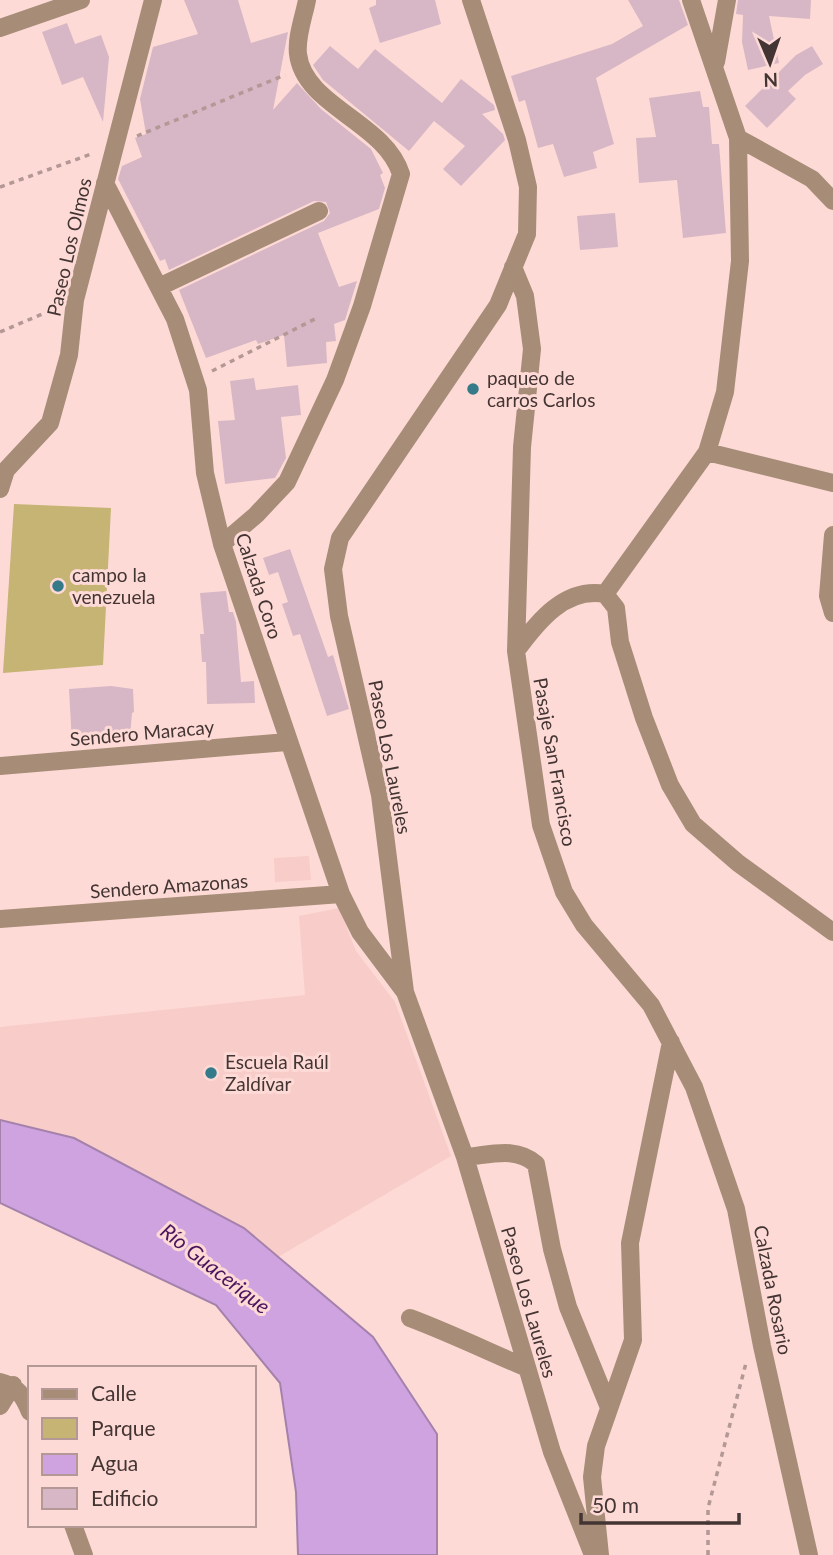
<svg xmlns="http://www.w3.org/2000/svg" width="833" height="1555" viewBox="0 0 833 1555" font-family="Lato,sans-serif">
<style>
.built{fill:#f8ccc8}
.green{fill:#c5b474}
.water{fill:#cfa3e0;stroke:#a582ac;stroke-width:2}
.building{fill:#d7b7c5}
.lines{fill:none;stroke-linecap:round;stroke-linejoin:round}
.path{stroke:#b39895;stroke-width:3.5;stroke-dasharray:5 5;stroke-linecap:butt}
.minor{stroke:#a78d78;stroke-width:18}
.poi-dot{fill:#357a88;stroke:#fedad6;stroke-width:2.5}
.labels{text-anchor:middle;stroke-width:6;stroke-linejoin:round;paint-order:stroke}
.street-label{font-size:19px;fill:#433533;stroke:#fedad6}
.poi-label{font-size:19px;fill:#433533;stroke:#fedad6;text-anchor:start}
.water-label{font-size:21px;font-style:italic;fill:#4b155d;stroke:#fedad6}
</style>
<rect width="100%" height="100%" fill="#fedad6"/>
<path class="built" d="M309,856l2,24 -36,2 -1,-24z
M339,908l17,43 39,51 56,154 -173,101 -34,-29 -170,-90 -74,-18v-93l305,-32 -6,-79z"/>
<path class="green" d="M14,504l97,4 -8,157 -100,8z"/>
<path class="water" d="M0,1120l74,18 170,90 129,109 64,97v121h-139l-2,-63 -16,-109 -64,-78 -216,-102z"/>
<path class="building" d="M184,0h54l13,43 37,-11 -15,78 24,-27 24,26 50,40 12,24 -3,2 5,13 -6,21 -61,24 21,54 18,-6 -12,39 -11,4 2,17 -10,1 1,21 -40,4 -3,-32 -26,9 -2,-4 -50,18 -27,-68 145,-69 6,-8 -4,-11 -12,-1 -145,69 -4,-11 -5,2 -42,-82 4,-13 20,-9 -7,-19 11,-4 -6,-35 13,-52 45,-13z
M376,0h59l6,24 -61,19 -11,-35 7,-3z
M628,0h51l9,25 -92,53 18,66 -21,8 4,16 -33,9 -11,-33 -15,4 -13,-48 -6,2 -8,-26 101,-32 31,-18z
M738,0h73l-1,19 -41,-3 10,47 -31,7 -6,-28 1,-27 -7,-1z
M67,23l8,21 26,-9 8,22 -6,65 -20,-45 -21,8 -20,-53z
M330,46l28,23 17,-20 67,54 19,-24 33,26 1,5 -13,4 21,20 2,6 -44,46 -18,-17 22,-23 -31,-25 -25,30 -86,-71 -10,-15z
M812,46l11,18 -18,11 -17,16 8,8 -29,29 -22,-22 51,-51z
M700,91l3,16h6l3,37h7l7,89 -43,5 -6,-58 -38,3 -3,-45 20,-1 -7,-39z
M615,213l3,34 -38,3 -3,-34z
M254,378l2,12 42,-5 3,30 -20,2 5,41 -11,20 -50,6 -7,-63 17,-1 -5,-39z
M290,549l38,108 5,-2 16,54 -22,7 -27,-82 -7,2 -11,-32 6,-2 -10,-30 -9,3 -6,-17z
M226,591l3,21h4l3,10 5,60 13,-1 1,22 -48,1 -1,-42h-4l-2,-28h4l-4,-41z
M111,686l22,3 1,23 -2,1 -2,24 -58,6 -3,-54z"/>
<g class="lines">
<path class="path" d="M137,136l148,-61
M0,187l94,-34
M0,332l54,-23
M212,371l103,-52
M708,1555v-47l38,-145"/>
<path class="minor" d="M471,0l46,140 11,47 -1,47 -29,71 -158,233 -7,31 6,47 41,179 25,197 60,165 87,295 41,103
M691,0l47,138 74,41 21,22
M0,28l81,-28
M716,62l11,-62
M105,183l70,136 23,71 7,83 17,71 119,350 19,38 45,60
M513,267l12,29 7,53 -10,98 -6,204 25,174 23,67 20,33 67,80 43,82 42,122 26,137 47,209
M159,287l160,-76
M707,452l126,31
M0,489l6,-19 44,-47 19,-68 6,-55 78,-300
M833,535l-5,61 5,17
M222,544l34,-29 31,-33 48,-102 27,-74 39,-132c-16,-52 -97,-68 -103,-120 -2,-17 6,-38 9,-54
M605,594l102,-142 18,-60 15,-131 -2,-123
M605,594l11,14 4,34 24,76 26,67 23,39 45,39 95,69
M516,651c22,-30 49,-64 89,-57
M0,766l287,-24
M0,919l341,-25
M465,1157c25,-2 51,-11 71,7l16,85 16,58 40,98
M410,1318c40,15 77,33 117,50
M0,1382c17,4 23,13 30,30
M0,1406l13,-21
M73,1525l11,30
M600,1555l-8,-78 4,-31 37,-106 -3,-97 41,-201"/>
</g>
<g class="poi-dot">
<circle cx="473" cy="389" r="7"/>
<circle cx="58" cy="586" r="7"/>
<circle cx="211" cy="1073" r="7"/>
</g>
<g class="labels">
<g class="street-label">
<text transform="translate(69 247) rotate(-77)" y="7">Paseo Los Olmos</text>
<text transform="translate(259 586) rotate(72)" y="7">Calzada Coro</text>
<text transform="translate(142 733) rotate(-5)" y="7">Sendero Maracay</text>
<text transform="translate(390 757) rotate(79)" y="7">Paseo Los Laureles</text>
<text transform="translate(555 762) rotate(80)" y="7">Pasaje San Francisco</text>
<text transform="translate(169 886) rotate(-4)" y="7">Sendero Amazonas</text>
<text transform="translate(773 1290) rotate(79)" y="7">Calzada Rosario</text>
<text transform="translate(529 1302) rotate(74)" y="7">Paseo Los Laureles</text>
</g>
<g class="poi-label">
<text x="487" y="385">paqueo de<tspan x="487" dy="22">carros Carlos</tspan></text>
<text x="72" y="582">campo la<tspan x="72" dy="22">venezuela</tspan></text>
<text x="225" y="1069">Escuela Raúl<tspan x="225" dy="22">Zaldívar</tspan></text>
</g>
<g class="water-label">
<text transform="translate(215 1269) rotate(38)" y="7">Río Guacerique</text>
</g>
</g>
<rect x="28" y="1366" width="228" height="161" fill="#fedad6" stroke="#b39895" stroke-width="2"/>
<rect x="42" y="1389" width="35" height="10" fill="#a78d78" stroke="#b39895" stroke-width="2"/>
<text x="91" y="1401" font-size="21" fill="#433533">Calle</text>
<rect x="42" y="1418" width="35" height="21" fill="#c5b474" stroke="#b39895" stroke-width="2"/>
<text x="91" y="1436" font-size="21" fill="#433533">Parque</text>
<rect x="42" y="1454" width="35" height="21" fill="#cfa3e0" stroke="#b39895" stroke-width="2"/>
<text x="91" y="1471" font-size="21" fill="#433533">Agua</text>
<rect x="42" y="1488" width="35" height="21" fill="#d7b7c5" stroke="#b39895" stroke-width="2"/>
<text x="91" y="1506" font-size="21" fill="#433533">Edificio</text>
<g transform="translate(770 63) rotate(178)" stroke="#fedad6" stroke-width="5" paint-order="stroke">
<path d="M0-5L12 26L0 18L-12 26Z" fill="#433533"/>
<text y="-10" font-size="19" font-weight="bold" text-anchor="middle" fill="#433533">N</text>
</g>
<path d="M581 1513v10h158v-10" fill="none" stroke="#433533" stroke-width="3.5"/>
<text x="592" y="1513" font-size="21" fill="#433533" stroke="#fedad6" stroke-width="5" paint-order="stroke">50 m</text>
</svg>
